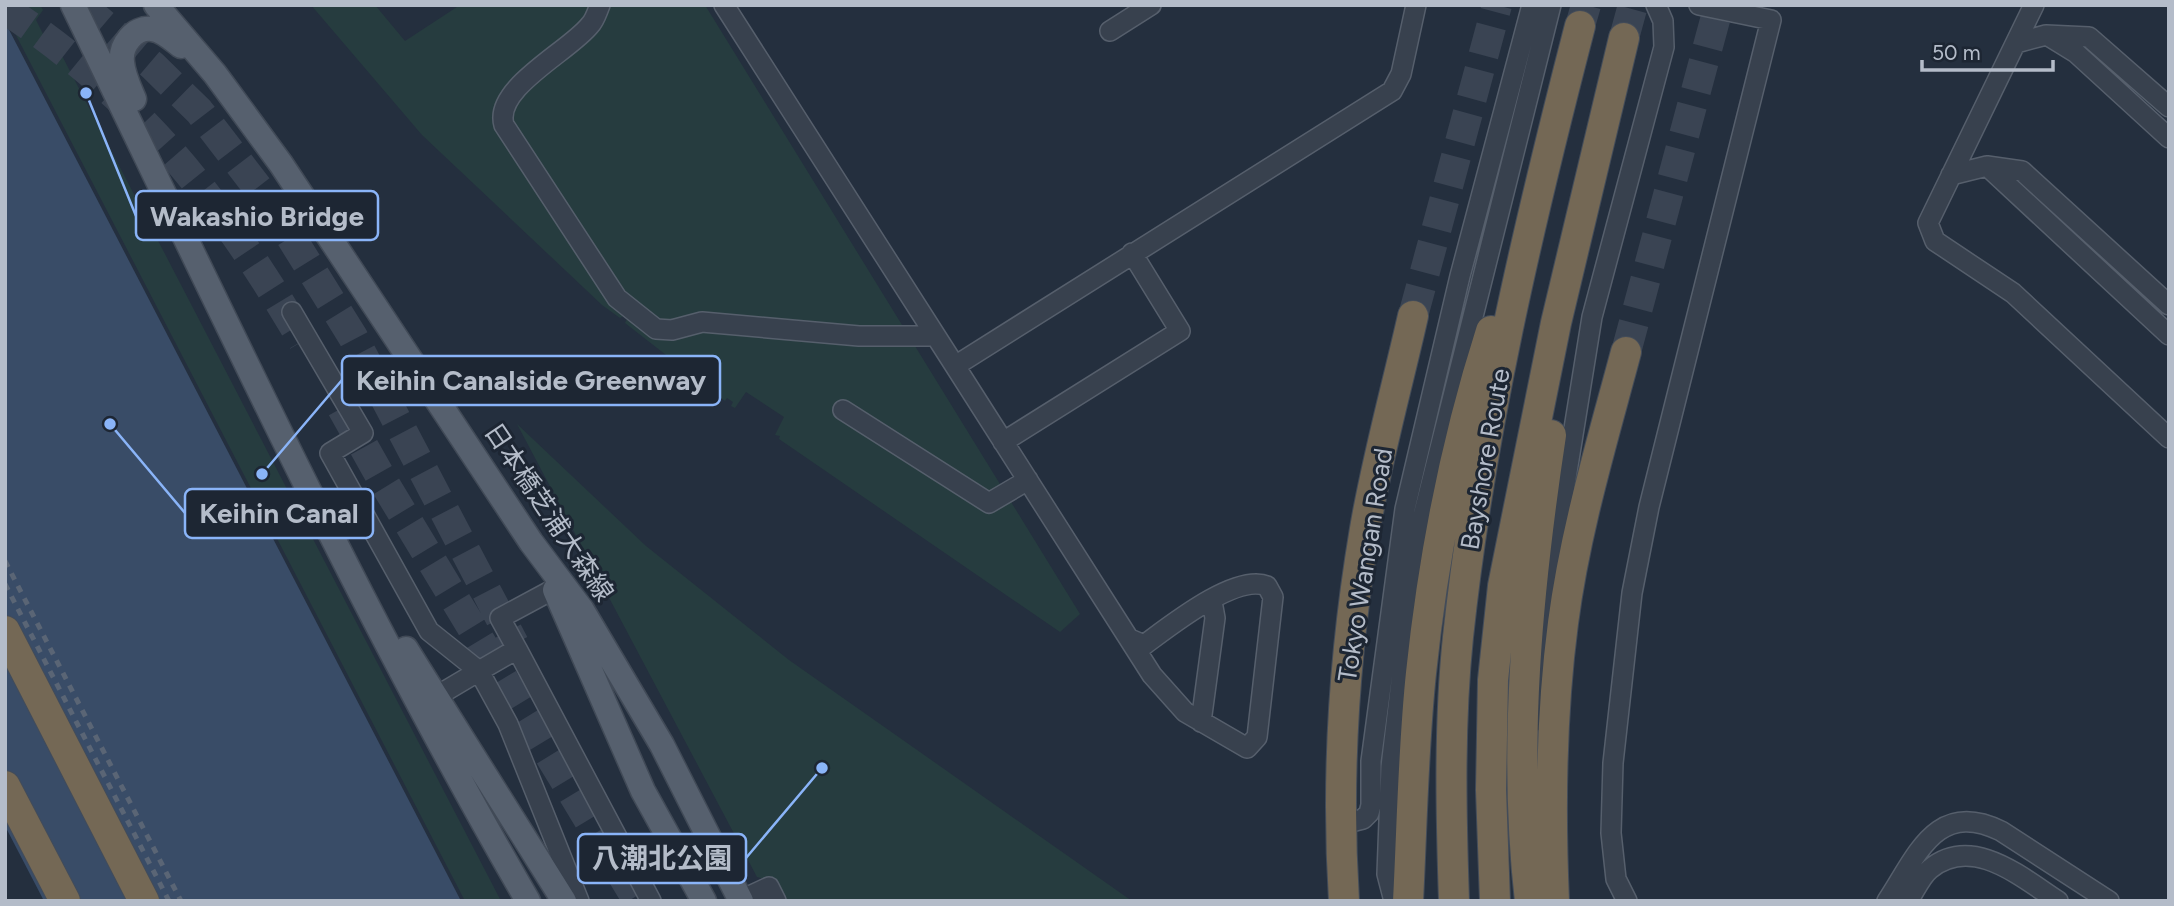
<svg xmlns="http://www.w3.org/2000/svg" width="2174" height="906" viewBox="0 0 2174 906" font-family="Figtree,'Noto Sans JP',sans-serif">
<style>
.green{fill:#263c3f}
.water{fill:#394c67}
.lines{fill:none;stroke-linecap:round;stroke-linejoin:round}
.highway-tunnel{stroke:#3a4453;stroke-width:30;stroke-dasharray:30 15;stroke-linecap:butt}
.minor-casing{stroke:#565f6c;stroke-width:22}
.major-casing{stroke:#414a57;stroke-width:27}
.highway-casing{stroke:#434c59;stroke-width:32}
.minor{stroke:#38414e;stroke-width:19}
.major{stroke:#56606e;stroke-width:24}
.highway{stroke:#746855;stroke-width:30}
.rail{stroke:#5a6575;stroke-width:5;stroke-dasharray:7 7;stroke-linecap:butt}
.labels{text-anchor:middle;stroke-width:6;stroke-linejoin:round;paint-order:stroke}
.street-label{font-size:26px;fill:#b4bcc9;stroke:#1d2633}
.leader{fill:none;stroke:#8ab4f8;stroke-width:2.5}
.callout-dot{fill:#8ab4f8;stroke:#1d2633;stroke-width:2.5}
.callout{fill:#1d2633;stroke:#8ab4f8;stroke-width:2.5}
.callout-label{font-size:28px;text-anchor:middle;font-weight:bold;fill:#b4bcc9}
</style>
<rect width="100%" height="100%" fill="#242f3e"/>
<path class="green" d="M5,5h35l3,5 -7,10 14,28h8l443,853h-36l-460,-887z
M311,5h64l30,36 55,-36h245l375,609 -20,18 -281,-193 1,-3 -5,-1 9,-18 -38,-25 -11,16 -4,-2 2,-4 -6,-4 -2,3 -100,-78 2,-4 -4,-3 -3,2 -18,-13 -180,-170z
M517,424l129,122 143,114 343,241h-350l-11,-20 -14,-4z"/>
<path class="water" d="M5,22l456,879h-417l-39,-75z"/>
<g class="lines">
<path class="highway-tunnel" d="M81,5l72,61 46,45 72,94 82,132 161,307
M5,9c140,94 213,189 298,332
M1580,26l6,-21
M1624,38l9,-33
M1413,316l84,-311
M1626,352l93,-347
M342,408l41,73 255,420"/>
<defs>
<path id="minor" d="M600,5c-3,7 -5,15 -10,20 -20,26 -97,63 -86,100l113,173 39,31 16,1 30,-8 157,14h76
M724,5l231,361 437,-275 9,-17 15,-69
M2034,5l-106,218 7,18 78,52 156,145
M1110,31l41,-26
M2050,37l26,16 93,85
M2016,43l30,-8 43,2 80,70
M1987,166l182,169
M1951,175l36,-9 35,5 147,134
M292,312l71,121 -33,20 99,178 50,40 38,-22 134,252
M955,366l197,309 33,37 62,36 10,-11 16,-140 -6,-11c-31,-13 -97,40 -123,59l-14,-6
M843,410l146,93 39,-23
M1003,442l177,-111 -48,-78
M517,649l-17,-31 54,-29
M437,696l42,-25 29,53 71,177
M1537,721l19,-181 36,-223 72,-270 -1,-26 -7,-16
M1201,722l14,-104 -2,-11 -7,-4
M1339,825l24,-6 6,-6 2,-8v-44l34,-252 55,-233 72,-271
M741,900l28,-13 7,14
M1394,901l-7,-27 4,-107 27,-231 133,-531
M1627,901l-11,-22 -5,-46 2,-70 19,-170 17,-86 122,-487 -72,-15
M1887,901c30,-45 49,-102 114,-70l108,70
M1908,901c7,-10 13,-25 22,-32 42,-35 91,8 128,32"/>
<path id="major" d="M73,5c146,301 287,606 455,896
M156,5l59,69 66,90 250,378 51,68 80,135 79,156
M134,99c-5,-12 -11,-24 -12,-37 -2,-17 12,-35 30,-33 11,1 21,11 29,17
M555,590l88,201 61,110
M406,649l158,252"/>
<path id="highway" d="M5,631l139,270
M5,786l60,115
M1344,901c-8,-125 0,-248 21,-372 12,-71 32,-142 48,-213
M1408,901c4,-76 5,-153 13,-228 12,-114 35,-233 70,-342
M1454,901c-3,-88 -5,-177 4,-264 22,-207 70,-410 122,-611
M1495,901l-4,-111 2,-110 10,-94 53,-263 68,-285
M1530,901c-18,-154 -2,-314 21,-466
M1554,901c-4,-92 -3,-187 9,-278 12,-92 39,-181 63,-271"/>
</defs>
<use href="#minor" class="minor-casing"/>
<use href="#major" class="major-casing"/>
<use href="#highway" class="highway-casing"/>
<use href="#minor" class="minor"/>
<use href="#major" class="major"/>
<use href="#highway" class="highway"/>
<path class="rail" d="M5,561l176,340
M5,584l164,317"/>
</g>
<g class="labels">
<g class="street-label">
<text transform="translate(1485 459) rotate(-80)" y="9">Bayshore Route</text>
<text transform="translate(549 512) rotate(56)" y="9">日本橋芝浦大森線</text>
<text transform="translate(1365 565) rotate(-81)" y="9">Tokyo Wangan Road</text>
</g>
</g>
<path class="leader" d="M86 93L136 216M262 474L342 380M110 424L185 513M822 768L746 858"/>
<g class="callout-dot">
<circle cx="86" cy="93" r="7"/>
<circle cx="262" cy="474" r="7"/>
<circle cx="110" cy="424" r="7"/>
<circle cx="822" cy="768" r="7"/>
</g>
<g class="callout">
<rect x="136" y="191" width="242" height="49" rx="7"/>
<rect x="342" y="356" width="378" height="49" rx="7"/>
<rect x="185" y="489" width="188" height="49" rx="7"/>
<rect x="578" y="834" width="168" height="49" rx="7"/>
</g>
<g class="callout-label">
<text x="257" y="226">Wakashio Bridge</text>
<text x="531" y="390">Keihin Canalside Greenway</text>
<text x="279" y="523">Keihin Canal</text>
<text x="662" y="868">八潮北公園</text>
</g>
<rect width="2174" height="906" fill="none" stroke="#b4bcc9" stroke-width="14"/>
<path d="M1922 60v10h131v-10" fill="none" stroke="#b4bcc9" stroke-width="3.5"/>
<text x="1932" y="60" font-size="21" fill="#b4bcc9" stroke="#1d2633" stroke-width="5" paint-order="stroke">50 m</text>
</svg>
